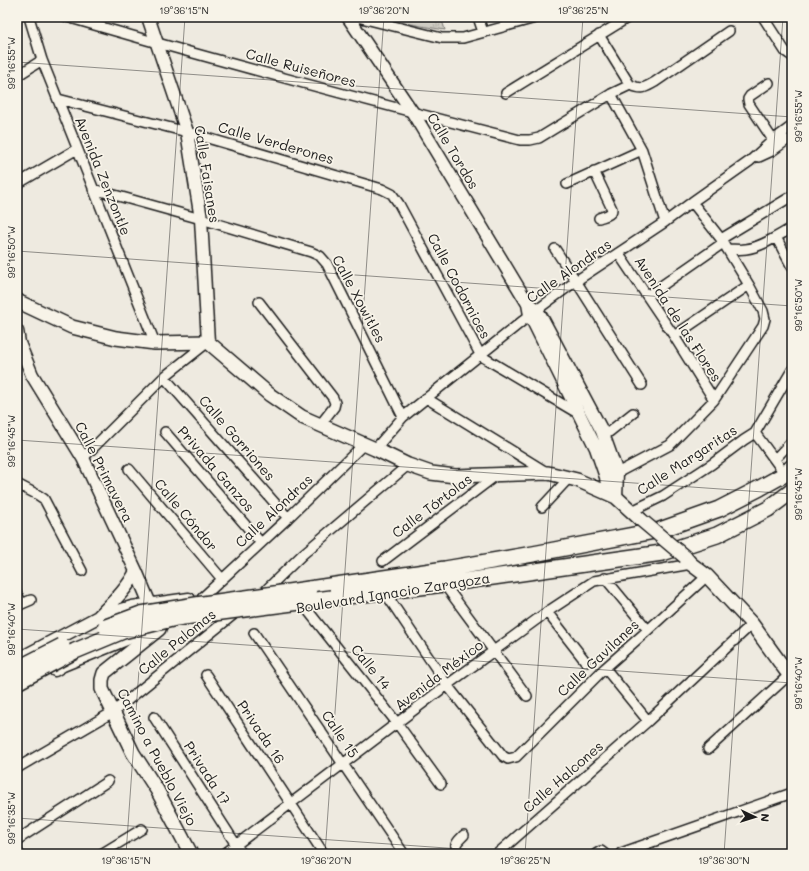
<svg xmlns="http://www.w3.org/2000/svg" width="809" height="871" viewBox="0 0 809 871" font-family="Mali,sans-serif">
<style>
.park{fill:url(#park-tufts);stroke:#767470}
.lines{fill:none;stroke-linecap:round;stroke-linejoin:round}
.minor-casing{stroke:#1c1c1c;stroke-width:12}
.tertiary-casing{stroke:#1c1c1c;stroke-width:15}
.secondary-casing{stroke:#1c1c1c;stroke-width:16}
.primary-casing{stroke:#1c1c1c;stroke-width:18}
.minor{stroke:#f7f3e8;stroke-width:9}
.tertiary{stroke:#f7f3e8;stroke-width:12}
.secondary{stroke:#f7f3e8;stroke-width:13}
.primary{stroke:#f7f3e8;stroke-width:15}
.secondary-bridge-casing{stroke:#1c1c1c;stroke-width:16;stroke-linecap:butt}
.primary-bridge-casing{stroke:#1c1c1c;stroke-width:18;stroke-linecap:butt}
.secondary-bridge{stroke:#f7f3e8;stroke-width:13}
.primary-bridge{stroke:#f7f3e8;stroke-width:15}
.ticks{fill:none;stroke:#1c1c1c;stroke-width:1;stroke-opacity:0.45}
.labels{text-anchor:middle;stroke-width:3.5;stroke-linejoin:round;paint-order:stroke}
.street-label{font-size:14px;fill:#1c1c1c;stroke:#f7f3e8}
.neatline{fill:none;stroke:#1c1c1c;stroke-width:1.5}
.ticks-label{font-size:10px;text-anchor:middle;fill:#1c1c1c}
</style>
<defs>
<pattern id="park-tufts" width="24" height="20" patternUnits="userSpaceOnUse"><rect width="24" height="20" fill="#cfccc3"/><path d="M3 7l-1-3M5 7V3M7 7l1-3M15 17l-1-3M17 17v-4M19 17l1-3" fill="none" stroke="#b1afa7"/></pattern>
</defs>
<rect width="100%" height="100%" fill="#eeeae0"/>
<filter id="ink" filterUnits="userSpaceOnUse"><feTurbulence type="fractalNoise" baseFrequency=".025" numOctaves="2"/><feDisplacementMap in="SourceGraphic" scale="8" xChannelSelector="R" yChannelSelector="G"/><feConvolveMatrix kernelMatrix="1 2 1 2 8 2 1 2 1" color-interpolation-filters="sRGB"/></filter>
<g filter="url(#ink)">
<path class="park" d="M368,17h73l4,13z"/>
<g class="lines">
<defs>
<path id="minor" d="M29,17l13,43 113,283
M67,17c150,44 301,84 453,123h10l9,-2 72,-44 19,-9
M357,17l85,21h21l76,-21
M478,17l5,15
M763,17l22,34 7,5
M599,35l31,50
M17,76l25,-16
M769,83l-19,13 -2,3 1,5 24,36
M630,85c13,5 14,3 25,-3l74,-51
M506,93l123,-76
M611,94l31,56 23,72
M58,99l129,33 195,57 10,5 7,10 82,152 98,58
M759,157l13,-6 15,-11h5
M594,171l18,38c0,6 -8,7 -13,9
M17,184l60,-35
M567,184l75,-34
M93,189l108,30 110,33 9,4 7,8 76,153
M776,237l16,30
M721,239l71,-43
M555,249l21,32 66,104
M727,249c7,0 13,1 19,0 16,-2 33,-14 46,-21
M618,253l56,83 40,64
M647,296l76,-53
M259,302l74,96 2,5 -1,4 -14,18
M674,336l75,-51
M164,377l124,141
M426,398l122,75
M165,432l96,111
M755,433l30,41
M604,436l29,-23
M375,449l28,-32 127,-102 46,-34 89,-59 27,-20 58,-41 23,-21 19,-14
M83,458l81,-81 44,-35
M775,459l17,-18
M129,469l93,110
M613,475l4,-2 53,-28 44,-45 49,-74 2,-7 -2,-8 -14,-26 -28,-46 -29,-37
M17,484l21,11 6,4 38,72
M542,507l27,-29
M632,511l31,-15 49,-32 32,-24 11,-7 37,-63
M383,561l115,-87
M605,578l43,52
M444,584l83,112
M267,589l36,-35 105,-89
M384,591l63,94 56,71 5,3 8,-2 89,-89 43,-38 59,-54
M17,594l5,10
M202,598l86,-80 76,-74
M17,606l14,-6
M305,607l92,116 44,61
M547,612l39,50
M254,633l148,218
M605,668l43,53
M206,675l118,179
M154,717l88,137
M708,749l81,-74
M17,768l96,-56 120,-97
M17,840l91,-59
M17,851l2,3
M621,853l171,-60
M101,854l41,-25
M224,854l223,-169 100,-73 47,-31 97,-17
M460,854c-8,-9 -3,-12 4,-19
M497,854l151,-133 104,-97
M596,854l5,-3 4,3"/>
<path id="tertiary" d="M148,17l39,115 14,87 7,123
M348,17l65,96 115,191 2,11 66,133 10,29 2,16
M528,304l9,6 6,10 59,111 15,42 -1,24
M17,331l2,12 13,32 51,83 53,113 17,40
M99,616c14,-14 29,-28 37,-45
M17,660l81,-43 34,-10 57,-8
M55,670l8,-5 66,-27 20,-6"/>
<path id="secondary" d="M17,300l2,2 53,25 44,11 39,5 53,-1 62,53 32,22 73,32 33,16 23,8 24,3 93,-3 29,7 39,17 24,22
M685,557l6,7 16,12 45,48 40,55
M159,629l-55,44 -2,7v9l31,64 24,37 34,64"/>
<path id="primary" d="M309,589l136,-20 88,-15 127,-24 59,-21 41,-21 25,-14 7,-7
M331,598l113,-14 218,-31 55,-18 51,-26 24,-18"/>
</defs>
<use href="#minor" class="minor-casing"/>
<use href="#tertiary" class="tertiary-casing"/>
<use href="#secondary" class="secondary-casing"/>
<use href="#primary" class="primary-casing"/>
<use href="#minor" class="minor"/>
<use href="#tertiary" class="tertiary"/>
<use href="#secondary" class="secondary"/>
<use href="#primary" class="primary"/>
<defs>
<path id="secondary-bridge" d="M640,519l45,38"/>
<path id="primary-bridge" d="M106,627l35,-13 55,-9 113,-16
M17,669l45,-23
M17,682l58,-31 48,-20 53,-13 155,-20"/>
</defs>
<use href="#secondary-bridge" class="secondary-bridge-casing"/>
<use href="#primary-bridge" class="primary-bridge-casing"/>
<use href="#secondary-bridge" class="secondary-bridge"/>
<use href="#primary-bridge" class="primary-bridge"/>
</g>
</g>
<path class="ticks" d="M17,62l775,55M17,251l775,55M17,440l775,54M17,629l775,54M17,818l515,36M126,854l59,-837M325,854l59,-837M525,854l58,-837M724,854l59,-837"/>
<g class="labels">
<g class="street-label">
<text transform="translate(301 68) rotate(15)" y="5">Calle Ruiseñores</text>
<text transform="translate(276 143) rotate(16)" y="5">Calle Verderones</text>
<text transform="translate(453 151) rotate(59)" y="5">Calle Tordos</text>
<text transform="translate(207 174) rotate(81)" y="5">Calle Faisanes</text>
<text transform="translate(103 176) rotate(68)" y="5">Avenida Zenzontle</text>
<text transform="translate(569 271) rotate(-35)" y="5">Calle Alondras</text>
<text transform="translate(459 286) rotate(62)" y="5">Calle Codornices</text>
<text transform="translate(359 299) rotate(62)" y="5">Calle Xowitles</text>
<text transform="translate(678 319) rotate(57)" y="5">Avenida de las Flores</text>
<text transform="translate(237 438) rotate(49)" y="5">Calle Gorriones</text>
<text transform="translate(687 460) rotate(-33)" y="5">Calle Margaritas</text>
<text transform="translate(216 469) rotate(49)" y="5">Privada Ganzos</text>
<text transform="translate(104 472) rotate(63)" y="5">Calle Primavera</text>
<text transform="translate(432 506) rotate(-37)" y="5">Calle Tórtolas</text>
<text transform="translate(274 511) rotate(-43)" y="5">Calle Alondras</text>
<text transform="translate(186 515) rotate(50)" y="5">Calle Cóndor</text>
<text transform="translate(393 593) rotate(-9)" y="5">Boulevard Ignacio Zaragoza</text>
<text transform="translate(177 642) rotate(-39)" y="5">Calle Palomas</text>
<text transform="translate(598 658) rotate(-43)" y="5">Calle Gavilanes</text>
<text transform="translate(371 667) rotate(51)" y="5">Calle 14</text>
<text transform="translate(439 675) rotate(-37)" y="5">Avenida México</text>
<text transform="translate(261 732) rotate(56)" y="5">Privada 16</text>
<text transform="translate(340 734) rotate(56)" y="5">Calle 15</text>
<text transform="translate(157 757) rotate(62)" y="5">Camino a Pueblo Viejo</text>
<text transform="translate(207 773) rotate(57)" y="5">Privada 17</text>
<text transform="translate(563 777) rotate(-41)" y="5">Calle Halcones</text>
</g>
</g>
<rect width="809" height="871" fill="none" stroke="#f7f3e8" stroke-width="44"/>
<g transform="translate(755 817) rotate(94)" stroke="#f7f3e8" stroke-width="3" paint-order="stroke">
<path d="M0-3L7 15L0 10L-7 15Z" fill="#1c1c1c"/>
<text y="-6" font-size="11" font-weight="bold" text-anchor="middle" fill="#1c1c1c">N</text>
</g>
<rect x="22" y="22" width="765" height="827" class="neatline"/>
<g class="ticks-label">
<text x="184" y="14">19°36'15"N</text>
<text x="384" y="14">19°36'20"N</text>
<text x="583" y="14">19°36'25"N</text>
<text transform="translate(11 63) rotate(-90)" y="4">99°16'55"W</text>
<text transform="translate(798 116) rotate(-90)" y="4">99°16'55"W</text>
<text transform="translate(11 252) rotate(-90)" y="4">99°16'50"W</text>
<text transform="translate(798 305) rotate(-90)" y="4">99°16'50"W</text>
<text transform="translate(11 441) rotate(-90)" y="4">99°16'45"W</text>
<text transform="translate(798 494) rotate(-90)" y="4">99°16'45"W</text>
<text transform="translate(11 629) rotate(-90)" y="4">99°16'40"W</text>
<text transform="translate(798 683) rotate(-90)" y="4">99°16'40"W</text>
<text transform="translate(11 818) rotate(-90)" y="4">99°16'35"W</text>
<text x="126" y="864">19°36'15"N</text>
<text x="326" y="864">19°36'20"N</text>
<text x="525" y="864">19°36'25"N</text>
<text x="724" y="864">19°36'30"N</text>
</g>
</svg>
